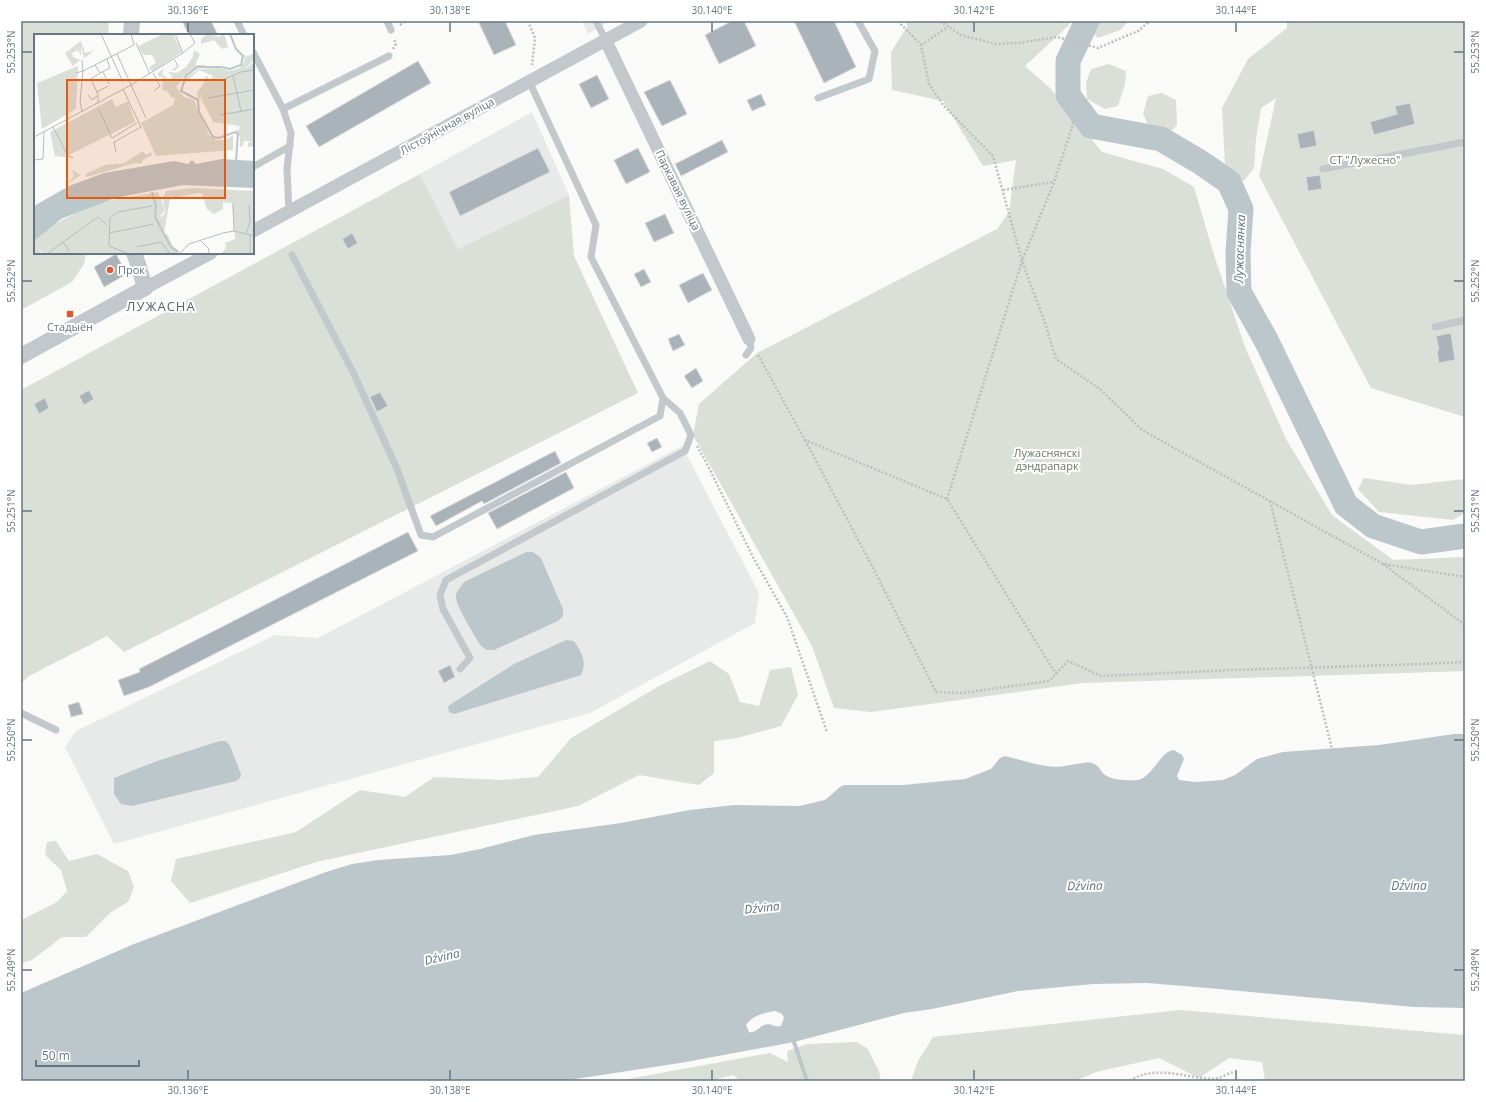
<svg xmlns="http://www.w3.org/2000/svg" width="1486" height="1102" viewBox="0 0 1486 1102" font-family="'Open Sans',sans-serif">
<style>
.built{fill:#e8e9e9}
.green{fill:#dadfd7}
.water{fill:#bbc7cb;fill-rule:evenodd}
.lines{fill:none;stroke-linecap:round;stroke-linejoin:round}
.stream{stroke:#bbc7cb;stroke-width:4}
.river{stroke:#bbc7cb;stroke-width:25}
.building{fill:#aab3b9;stroke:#dcdcda}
.path{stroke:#bbbfc2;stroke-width:2.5;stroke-dasharray:2 2;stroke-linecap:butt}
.service{stroke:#c3c8cc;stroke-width:7}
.minor{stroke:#c3c8cc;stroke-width:13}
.tertiary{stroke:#c3c8cc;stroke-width:16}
.ticks{fill:none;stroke:#657683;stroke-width:1.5}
.poi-dot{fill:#e4572e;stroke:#fff;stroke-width:1.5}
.labels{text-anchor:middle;stroke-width:4;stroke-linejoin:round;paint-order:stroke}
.street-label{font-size:11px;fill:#657683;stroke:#fff}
.park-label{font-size:11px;fill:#687a64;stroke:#fff}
.poi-label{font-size:11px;fill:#657683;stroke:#fff;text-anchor:start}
.water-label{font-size:12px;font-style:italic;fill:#60757c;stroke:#fff}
.quarter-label{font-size:13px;letter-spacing:1px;fill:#57646e;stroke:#fff}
.inset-river{fill:none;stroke:#bbc7cb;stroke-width:2}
.inset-road{fill:none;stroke:#b5bdc2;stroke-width:1}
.view{fill:#e8590c;fill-opacity:0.15;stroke:#e8590c;stroke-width:2}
.inset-edge{fill:none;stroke:#657683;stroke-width:2}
.neatline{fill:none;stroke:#657683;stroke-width:1.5}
.ticks-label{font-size:10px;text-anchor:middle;fill:#657683}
</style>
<rect width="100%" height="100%" fill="#fafaf8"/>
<path class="built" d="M582,21h28l-22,13z
M532,112l37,83 -111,54 -38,-75z
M682,446l77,147 -4,30 -165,90 -476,131 -49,-97 11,-16 199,-96 43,3z"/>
<path class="green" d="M21,21h88l-1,14h-73v218h51l-2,11 -12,18 -51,28z
M906,21h165l-2,4 -44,41 25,22 52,64 61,17 31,18 19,65 32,95 41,92 46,76 61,45 72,-3v114l-382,12 -212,29 -37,-4 -22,-62 -119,-211 6,-31 58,-51 240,-124 12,-17 7,-52 -33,6 -40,-65 -51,-11 -1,-38 16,-25z
M1098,21h31l-9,9 -22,8 -6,-5z
M1287,21h178v396l-94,-29 -112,-212 17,-78 -15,10 -5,31 -2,29 -10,13 -9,-4 -10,-13 -3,-56 26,-49 39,-31z
M1109,64l17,7 -1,13 -7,22 -13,3 -18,-10 -1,-16 5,-14z
M1162,93l14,7 1,25 -8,8 -20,-6 -6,-13 5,-18z
M420,174l38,75 111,-54 5,61 64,137 -514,259 -17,-16 -78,40 -8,7v-293z
M1364,478l47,7 54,-6v34l-12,7 -74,-8 -21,-23z
M710,661l19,13 11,28 19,4 11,-36 21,-3 7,28 -17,31 -44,12 -23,3v32l-15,12 -60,-10 -61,31 -262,56 -126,41 -19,-22 5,-22 120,-27 64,-42 45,7 29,-20 68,3 36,-3 33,-39 88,-52z
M56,841l13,20 28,-7 31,17 6,16 -6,15 -17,10 -25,25h-24l-30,23 -11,3v-43l36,-18 10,-11 -6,-21 -16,-15 2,-13z
M1180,1010l285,25v46h-200l-3,-19 -33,-4 -30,20 -40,-20 -63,14 -21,9h-164l7,-20 15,-24z
M856,1042l11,6 12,23 2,10h-141l-7,-6 -23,6h-93l153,-28 18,9 -1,-11 20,-7z"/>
<path class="water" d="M526,552h7l8,6 22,51v7l-5,5 -64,29h-7l-6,-4c-6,-10 -24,-38 -25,-48 -1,-6 5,-11 8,-16z
M566,640l8,1c8,12 13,21 7,34l-127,39 -5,-2 -1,-6 66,-42z
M1454,734h11v274l-51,-1 -195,-18 -72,-6 -54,1 -75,7 -86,18 -28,4 -110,29 -114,21 -118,18h-541v-88l113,-49 192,-72 26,-8 26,-4 73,-5 29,-6 54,-14 87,-12 69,-13 44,-5 65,1 26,-6 15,-13 4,-2h59l62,-6 26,-10 9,-11 5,-2c17,4 33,10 51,11 9,0 30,-6 36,-4 7,2 8,8 13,12 7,5 24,6 33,5 15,-3 22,-29 36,-30l8,5 2,4 -7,17 2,4 16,2 28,-2 12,-5 22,-16 26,-7 96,-7zM775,1011l7,3 2,4 -3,8c-6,2 -10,-4 -17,-1 -6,3 -8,8 -15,7l-3,-7c6,-10 19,-12 29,-14z
M220,741h6l4,5 11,28 -1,4 -4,3 -104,25 -11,-2 -7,-10v-16l43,-17z"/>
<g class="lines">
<path class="stream" d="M794,1038v4l13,39"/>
<path class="river" d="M1087,21l-19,40v34l23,31 70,13 39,23 29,20 12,27 -3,44 1,39 27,48 80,165 27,21 48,16 44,-6"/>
</g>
<path class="building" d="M182,21h29l7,14h-29z
M478,21h27l11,24 -22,10z
M732,21h12l12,25 -37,18 -14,-29z
M794,21h40l22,46 -32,16z
M418,61l13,22 -112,64 -13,-21z
M597,75l12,24 -18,9 -12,-24z
M670,80l17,34 -25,12 -18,-34z
M761,94l5,11 -14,6 -5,-11z
M1410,103l5,21 -41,11 -4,-13 27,-8 -2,-8z
M1314,130l3,16 -17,3 -3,-15z
M722,140l6,12 -47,24 -6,-12z
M538,148l12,24 -90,44 -11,-24z
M638,148l12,24 -24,12 -12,-24z
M1320,175l2,14 -14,2 -2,-14z
M665,214l9,19 -20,9 -9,-19z
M352,233l6,10 -10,6 -6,-10z
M116,254l11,20 -23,13 -10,-20z
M644,269l7,13 -10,5 -7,-13z
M703,273l9,17 -24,13 -9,-18z
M1451,333l4,27 -16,3 -2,-12 2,-1 -3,-14z
M679,334l6,11 -12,6 -5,-12z
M696,368l7,13 -11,7 -8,-12z
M89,390l5,9 -10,6 -5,-9z
M380,392l8,14 -11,6 -7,-15z
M45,398l4,10 -10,6 -5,-10z
M657,438l5,9 -10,5 -5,-9z
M555,451l6,12 -77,41 -2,-3 -46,25 -6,-10z
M566,472l8,16 -77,41 -9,-16z
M408,532l10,19 -269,136 -25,9 -6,-16 22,-8 -1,-3z
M450,665l5,12 -11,6 -6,-12z
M79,702l4,12 -12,3 -3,-12z"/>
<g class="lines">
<path class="path" d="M528,21l7,17 -3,27
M898,21l23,24 8,39 14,21 50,51 29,105 24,65 10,33 44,30 42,41 241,134 82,13
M940,21l21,14 34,9 24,-1 38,-6 41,11 40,-17 12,-10
M400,25l6,-4
M921,45l27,-18
M393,49l3,-5 -2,-5
M1003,190l50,-8
M758,355l47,85 142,59 109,175
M805,440l67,126 64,126 26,1 87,-12 19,-20 33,15 132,-6 189,-6 43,-2
M697,446l9,16 47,95 34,60 40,115
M947,499l75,-238 32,-79 21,-64
M1270,501l62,248
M1383,564l82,61
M1130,1081c24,-17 56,-3 83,-2 6,0 14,-5 20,-7"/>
<path class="service" d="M237,21l7,14
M387,21l4,9
M596,21l10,20
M253,52l30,57 8,24 -4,36 2,43
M818,98l51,-19 6,-28 -17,-30
M283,109l106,-53
M253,167l37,-21
M1323,169l142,-27
M292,255l62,119 43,95 24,66 12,2 227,-121 3,-18
M1435,327l30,-7
M746,355l5,-7 -2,-9
M460,669l10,-11 -27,-49 -3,-14 6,-15 239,-129 6,-16 -11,-22 -17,-15 -72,-141 5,-32 -67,-144
M21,713l35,17"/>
<path class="minor" d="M606,41l143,298
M253,231l388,-210
M145,288l66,-35"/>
<path class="tertiary" d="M131,35l1,-14
M21,356l124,-68 -7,-24 -4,-11"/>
</g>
<path class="ticks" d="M188,22v10M450,22v10M712,22v10M974,22v10M1236,22v10M22,52h10M1454,52h10M22,281h10M1454,281h10M22,511h10M1454,511h10M22,740h10M1454,740h10M22,970h10M1454,970h10M188,1070v10M450,1070v10M712,1070v10M974,1070v10M1236,1070v10"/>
<g class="poi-dot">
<circle cx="110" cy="270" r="4"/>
<rect x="66" y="310" width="8" height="8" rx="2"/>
</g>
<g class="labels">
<g class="street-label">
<text transform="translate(447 126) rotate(-29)" y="4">Лістоўнічная вуліца</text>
<text transform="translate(678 190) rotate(64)" y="4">Паркавая вуліца</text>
</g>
<g class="park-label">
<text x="1365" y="164">СТ "Лужесно"</text>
<text x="1047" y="457">Лужаснянскі<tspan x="1047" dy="13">дэндрапарк</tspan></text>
</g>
<g class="poi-label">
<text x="118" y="274">Прок</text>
<text x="70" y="331" text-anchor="middle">Стадыён</text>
</g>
<g class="water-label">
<text transform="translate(1240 249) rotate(-88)" y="4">Лужаснянка</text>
<text transform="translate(1085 886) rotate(-1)" y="4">Dźvina</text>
<text x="1409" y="890">Dźvina</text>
<text transform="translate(762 908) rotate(-6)" y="4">Dźvina</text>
<text transform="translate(442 957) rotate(-13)" y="4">Dźvina</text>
</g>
<g class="quarter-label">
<text x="161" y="311">ЛУЖАСНА</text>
</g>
</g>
<g transform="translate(34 34)">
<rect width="220" height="220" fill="#fafaf8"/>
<path d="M129,0h10l9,18 -30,20 -3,-5 7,-4 -4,-8h-9l-5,-9zM174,0l11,3 5,-3 4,13 -6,2 -8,-9 -13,4v-5zM47,7l4,12 9,-2 -10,7 -3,-11v9l-3,-6 -6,3 1,4 7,3 -7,6 -8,-13zM160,16l6,4 -5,11h12l-17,6 -14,16 8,10 10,3 15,35 7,5h10l7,-5v15l-77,6 -15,-33 32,-18 2,-7h-3l-5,-7 -5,-1 1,-13 -5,-1v-3l6,-5 -2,6 9,7 1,-5 -4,-4 9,1 9,-6 7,-10zM207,18l5,5 8,-4v6l-9,10 9,-7v84l-6,1v-4l4,-2h-8l-2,6 -2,-1v-10l-6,-5 6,-2 -1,-3 -26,-4 -12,-23 2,-8 -3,9 -2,-2 -1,-6 7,-9v-5l4,-2 1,5 4,-5 -14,-6 -16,14 3,-6 12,-9 22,-1 10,3 10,-3 5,-8zM44,32l-2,43 -34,20 -5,-46zM78,65l4,8 12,-6 7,21 -70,35 -10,-1 -5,-24zM109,117l3,4 5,-3 1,3 -9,5 -2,4 -6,-1 -48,14 -2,-3 20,-9 19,-2zM38,136l9,5 -14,9 7,-8zM159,154l61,3v63h-33l5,-6 -1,-5 10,-4 -3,-36 -9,-1v7l-9,5 -7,-5 -5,-15 -4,-1 -28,6 -6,34 4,2 4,10 7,6 -1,3h-134l-7,-6 5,6h-8v-13l18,-16 37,-18 17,-6 52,-9 6,15v5l-4,4 2,1 3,-4 -2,-15 3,-7z" fill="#dadfd7"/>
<path d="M188,125l32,2v27l-71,-3 -68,13 -54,21 -27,22v-35l35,-20 35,-13 70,-12 14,3 4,-4 4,4z" fill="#bbc7cb"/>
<path class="inset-river" d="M196,0l6,15 7,7 -2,9 -11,4 -9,-2h-24l-11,9 -5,15 17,9 1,12 14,25 6,1 16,-6 3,2 -2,27M118,158l4,14 -1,11 16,30 7,5"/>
<path class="inset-road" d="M67,0l22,48M141,0l8,19 12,-10 -5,-9M102,9l14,31M83,20l29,64M61,31l5,8 -9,6 7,16v8M139,36l5,-3 -3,-7M69,38l6,12M42,39l7,-2 -1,-11M66,39l10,-5 -3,-9M119,39l7,13 -6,5M199,42l8,35M188,46l19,-8 13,-2M63,58l11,-6M54,61l4,5 5,-4M174,64l46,-8M64,74l14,30 25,-15M48,77l-2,-9 3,-31 51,-26 -3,-11M186,81l34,-6M19,93l15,29 5,2M0,103l97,-52 52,-32M82,118l-2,-10 27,-15 -18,-38M0,126l9,-1 1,-27M199,170l1,27M75,199l45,-9M212,199l4,-11 -1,-17M166,206l9,9 -1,5M29,208l7,10M103,213l24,-5 9,12M14,219l50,-36 9,8M95,220l-20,-8 1,-28 8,-6 34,-6M145,220l10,-10 34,-11 11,-2 20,5M216,220v-20"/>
<path class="view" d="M33,46h158v118h-158z"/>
<rect width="220" height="220" class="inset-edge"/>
</g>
<rect width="1486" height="1102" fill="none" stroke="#ffffff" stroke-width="44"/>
<path d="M36 1060v6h103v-6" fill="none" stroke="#657683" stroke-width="2"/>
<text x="42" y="1060" font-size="12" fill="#657683" stroke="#ffffff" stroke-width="3" paint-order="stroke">50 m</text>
<rect x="22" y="22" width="1442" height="1058" class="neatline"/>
<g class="ticks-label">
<text x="188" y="14">30.136°E</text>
<text x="450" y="14">30.138°E</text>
<text x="712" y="14">30.140°E</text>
<text x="974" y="14">30.142°E</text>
<text x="1236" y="14">30.144°E</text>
<text transform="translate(11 52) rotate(-90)" y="4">55.253°N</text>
<text transform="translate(1475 52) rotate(-90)" y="4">55.253°N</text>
<text transform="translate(11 281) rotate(-90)" y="4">55.252°N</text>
<text transform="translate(1475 281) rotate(-90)" y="4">55.252°N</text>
<text transform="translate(11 511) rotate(-90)" y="4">55.251°N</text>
<text transform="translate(1475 511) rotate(-90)" y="4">55.251°N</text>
<text transform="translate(11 740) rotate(-90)" y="4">55.250°N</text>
<text transform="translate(1475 740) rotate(-90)" y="4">55.250°N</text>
<text transform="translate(11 970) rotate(-90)" y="4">55.249°N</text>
<text transform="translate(1475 970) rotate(-90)" y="4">55.249°N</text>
<text x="188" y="1094">30.136°E</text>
<text x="450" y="1094">30.138°E</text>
<text x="712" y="1094">30.140°E</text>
<text x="974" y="1094">30.142°E</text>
<text x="1236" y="1094">30.144°E</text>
</g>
</svg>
